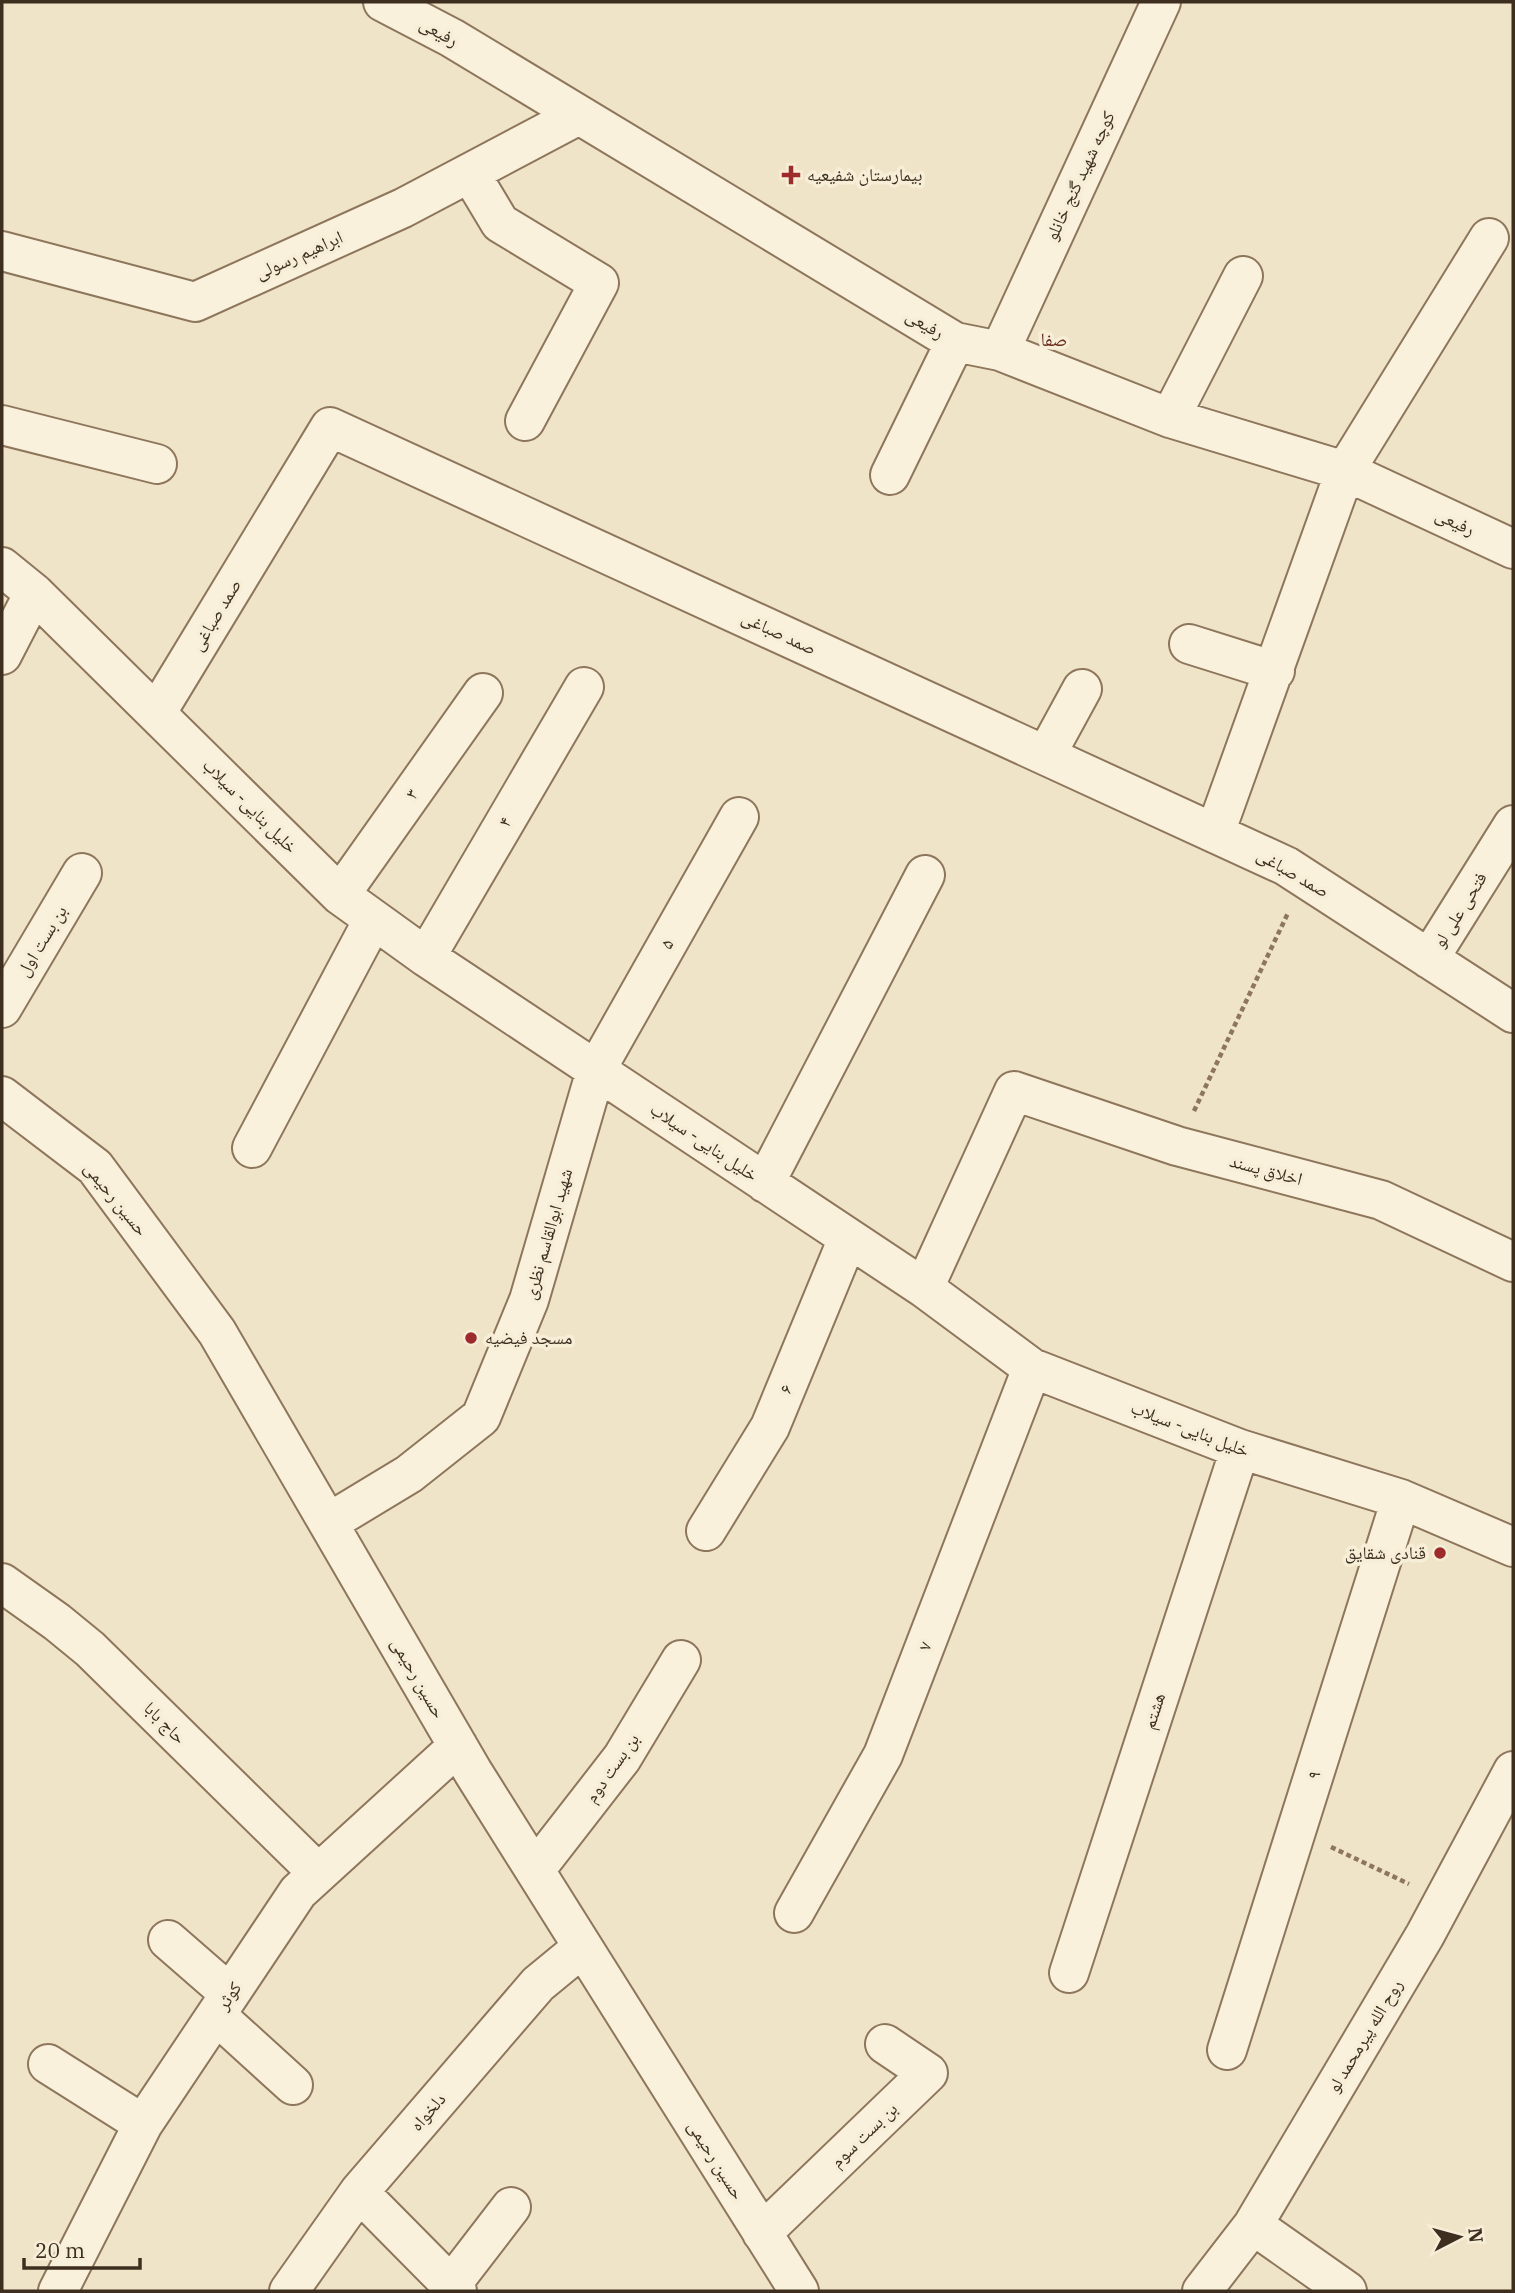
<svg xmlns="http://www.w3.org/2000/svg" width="1515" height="2293" viewBox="0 0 1515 2293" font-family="'IBM Plex Serif','Noto Naskh Arabic',serif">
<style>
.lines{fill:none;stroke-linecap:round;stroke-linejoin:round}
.minor-casing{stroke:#8d765c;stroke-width:42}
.path{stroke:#8d765c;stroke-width:4.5;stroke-dasharray:5 3.5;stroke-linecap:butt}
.minor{stroke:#faf1dc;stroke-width:38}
.poi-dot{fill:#9e2a2b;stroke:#f7eed8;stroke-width:2.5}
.labels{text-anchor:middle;stroke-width:7;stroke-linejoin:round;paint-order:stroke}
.street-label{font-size:18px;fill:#3d2e20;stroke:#f7eed8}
.poi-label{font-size:18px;fill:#3d2e20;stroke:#f7eed8;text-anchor:start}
.neighbourhood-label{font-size:19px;fill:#6b2e1e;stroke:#f7eed8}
</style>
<rect width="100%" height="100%" fill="#f0e4c8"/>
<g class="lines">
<defs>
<path id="minor" d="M383,2l69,36 503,304 45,9 170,67 175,53 168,78
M470,173l30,50 99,60 -74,138
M2,251l193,51 208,-94 176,-93
M1000,351l161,-349
M1170,418l73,-142
M2,425l155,39
M890,475l65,-133
M2,567l32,26 306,302 86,62 498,331 108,80 208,81 161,50 112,48
M1189,644l86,27
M2,655l32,-62
M157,712l173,-285 956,439 227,147
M1046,755l36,-66
M1215,833l130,-362 144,-233
M340,895l143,-202
M426,957l158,-270
M1429,959l84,-134
M2,1008l80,-135
M2,1096l93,71 122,165 256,440 326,519
M252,1148l121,-228
M765,1183l160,-308
M924,1288l90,-197 163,55 204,54 132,62
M328,1523l81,-49 72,-57 48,-117 67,-230 143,-253
M706,1531l64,-104 78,-189
M2,1583l55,39 33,27 228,224
M535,1870l87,-112 59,-98
M794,1913l89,-158 149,-387
M168,1940l62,54
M1069,1973l171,-524
M216,2015l77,70
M1227,2050l174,-551
M48,2064l95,60
M359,2192l98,99
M1253,2225l94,66
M762,2233l166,-160 -43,-29
M451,2285l60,-78
M58,2291l85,-167 155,-232 160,-146
M289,2291l70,-99 179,-208 45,-37
M1202,2291l51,-66 172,-290 88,-164"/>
</defs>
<use href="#minor" class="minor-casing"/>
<path class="path" d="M1194,1111l94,-198
M1331,1847l78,37"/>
<use href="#minor" class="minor"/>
</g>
<g class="poi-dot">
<path d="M787.5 164.5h7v7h7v7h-7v7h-7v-7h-7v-7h7z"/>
<circle cx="471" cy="1338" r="7"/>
<circle cx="1440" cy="1553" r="7"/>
</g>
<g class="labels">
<g class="street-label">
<text transform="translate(439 32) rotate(29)" y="6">رفیعی</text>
<text transform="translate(1080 176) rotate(-65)" y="6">کوچه شهید گنج خانلو</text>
<text transform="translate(299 255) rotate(-24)" y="6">ابراهیم رسولی</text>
<text transform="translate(925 324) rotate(31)" y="6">رفیعی</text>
<text transform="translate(1455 522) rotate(25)" y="6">رفیعی</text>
<text transform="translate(216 615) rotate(-59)" y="6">صمد صباغی</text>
<text transform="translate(779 633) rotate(25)" y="6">صمد صباغی</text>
<text transform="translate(412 794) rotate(-55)" y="6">۳</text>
<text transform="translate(250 806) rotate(45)" y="6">خلیل بنایی- سیلاب</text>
<text transform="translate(505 822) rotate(-60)" y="6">۴</text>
<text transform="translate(1293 873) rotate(30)" y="6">صمد صباغی</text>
<text transform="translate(1460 910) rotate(-58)" y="6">فتحی علی لو</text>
<text transform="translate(42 941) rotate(-59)" y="6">بن بست اول</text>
<text transform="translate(667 944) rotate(-60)" y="6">۵</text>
<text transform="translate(704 1142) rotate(34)" y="6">خلیل بنایی- سیلاب</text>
<text transform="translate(1266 1170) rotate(15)" y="6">اخلاق پسند</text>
<text transform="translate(116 1199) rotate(51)" y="6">حسین رحیمی</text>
<text transform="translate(548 1234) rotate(-74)" y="6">شهید ابوالقاسم نظری</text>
<text transform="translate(786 1389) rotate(-68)" y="6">۶</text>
<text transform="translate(1190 1429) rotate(21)" y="6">خلیل بنایی- سیلاب</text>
<text transform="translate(925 1646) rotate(-69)" y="6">۷</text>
<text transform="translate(418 1678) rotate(60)" y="6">حسین رحیمی</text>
<text transform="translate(1154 1711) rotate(-72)" y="6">هشتم</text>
<text transform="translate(165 1723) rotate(45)" y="6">حاج بابا</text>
<text transform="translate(612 1768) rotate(-55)" y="6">بن بست دوم</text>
<text transform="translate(1314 1775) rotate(-72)" y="6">۹</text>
<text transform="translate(229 1996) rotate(-56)" y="6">کوثر</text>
<text transform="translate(1365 2036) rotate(-59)" y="6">روح الله پیرمحمد لو</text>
<text transform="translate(428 2112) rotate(-49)" y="6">دلخواه</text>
<text transform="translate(864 2135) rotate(-44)" y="6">بن بست سوم</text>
<text transform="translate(716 2160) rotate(58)" y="6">حسین رحیمی</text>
</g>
<g class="poi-label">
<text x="807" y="181">بیمارستان شفیعیه</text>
<text x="485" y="1344">مسجد فیضیه</text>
<text x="1426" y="1559" text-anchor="end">قنادی شقایق</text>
</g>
<g class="neighbourhood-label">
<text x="1054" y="346">صفا</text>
</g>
</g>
<rect width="1515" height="2293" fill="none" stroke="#3d2e20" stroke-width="7"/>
<g transform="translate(1459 2237) rotate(84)" stroke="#f7eed8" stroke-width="5" paint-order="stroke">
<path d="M0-5L12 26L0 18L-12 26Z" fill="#3d2e20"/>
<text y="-10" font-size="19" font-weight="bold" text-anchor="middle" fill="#3d2e20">N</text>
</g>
<path d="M24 2258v10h116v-10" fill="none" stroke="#3d2e20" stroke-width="3.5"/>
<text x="35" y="2258" font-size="21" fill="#3d2e20" stroke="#f7eed8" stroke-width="5" paint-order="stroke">20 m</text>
</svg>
